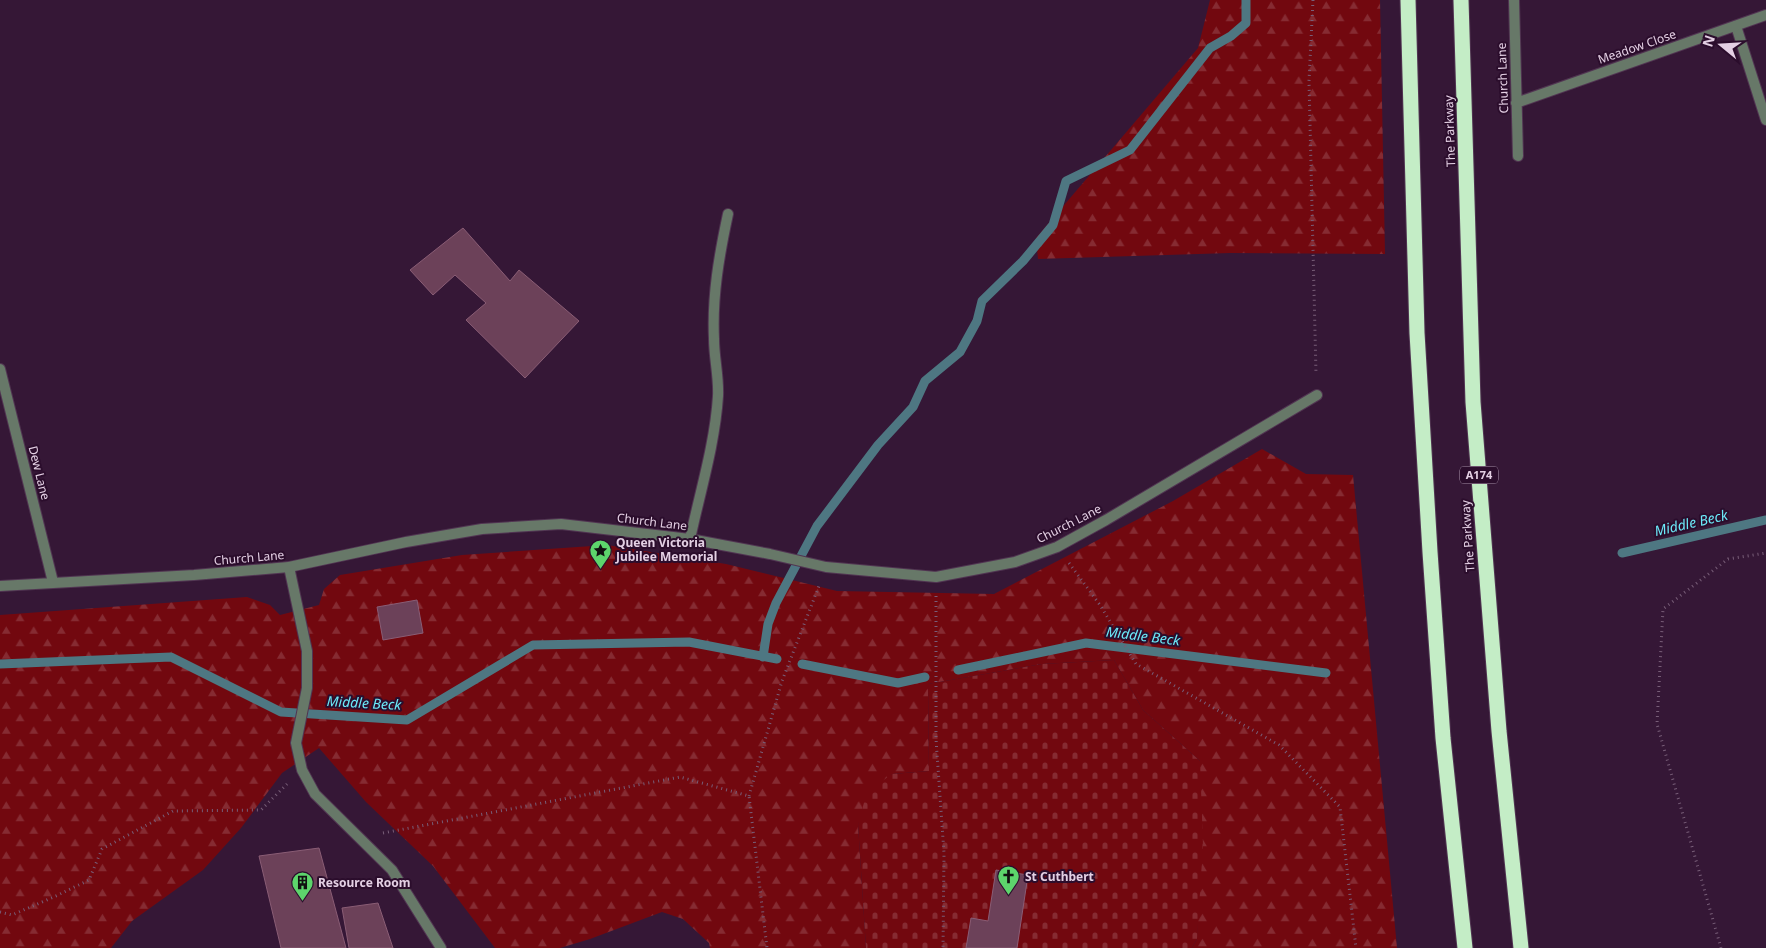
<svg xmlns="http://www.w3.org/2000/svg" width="1766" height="948" viewBox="0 0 1766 948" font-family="'Noto Sans',sans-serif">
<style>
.forest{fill:url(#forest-firs)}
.cemetery{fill:url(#cemetery-stones)}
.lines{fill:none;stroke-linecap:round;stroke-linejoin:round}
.stream{stroke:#4e7782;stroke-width:9}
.building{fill:#6c4159;stroke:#8a5d75}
.lane-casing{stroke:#513552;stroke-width:12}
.street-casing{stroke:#513552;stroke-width:12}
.highway-casing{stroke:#513552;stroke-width:17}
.path{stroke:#785e78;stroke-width:3;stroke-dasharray:1 4;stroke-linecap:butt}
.lane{stroke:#677868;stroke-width:10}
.street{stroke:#677868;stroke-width:10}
.highway{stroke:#c4edc6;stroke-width:15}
.labels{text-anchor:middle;stroke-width:4;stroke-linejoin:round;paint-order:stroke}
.shield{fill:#2b0d2c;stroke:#ac96ad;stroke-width:1}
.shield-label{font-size:11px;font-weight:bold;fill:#e4d0e4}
.street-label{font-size:12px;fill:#e4d0e4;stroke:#2b0d2c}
.poi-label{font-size:12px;font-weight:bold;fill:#e4d0e4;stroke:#2b0d2c;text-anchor:start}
.water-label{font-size:14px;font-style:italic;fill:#6ceaf9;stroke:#2b0d2c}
</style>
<defs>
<pattern id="forest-firs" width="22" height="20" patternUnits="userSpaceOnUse" patternTransform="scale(1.25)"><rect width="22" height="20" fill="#72080f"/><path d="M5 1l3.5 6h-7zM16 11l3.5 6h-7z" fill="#862b32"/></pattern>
<pattern id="cemetery-stones" width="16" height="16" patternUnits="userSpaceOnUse" patternTransform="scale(1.25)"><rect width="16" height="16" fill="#72080f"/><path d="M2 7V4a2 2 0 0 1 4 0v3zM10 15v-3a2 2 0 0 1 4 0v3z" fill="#862b32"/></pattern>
</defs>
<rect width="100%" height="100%" fill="#351736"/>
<path class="forest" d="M1210,0h170l5,254 -155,-1 -192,6 -2,-21 162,-190z
M1262,449l44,25 47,1 44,473h-205l5,-9 3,-178 -57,-51 -29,-50 -72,4 -114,20 1,87 -37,3 -34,50 8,124h-156l-1,-5 -26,-24 -21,-7 -72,27 -30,9h-65l-62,-82 -67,-64 -47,-54 -37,25 -41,55 -38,42 -71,51 -21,27h-111v-333l247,-18 23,8 10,10 39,-10 5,-16 16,-14 122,-20 145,-10 119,19 111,27 157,3 179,-93z"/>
<path class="cemetery" d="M1114,660l29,50 57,51 3,84 -6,94 -5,9h-326l-8,-124 9,-32 25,-18 37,-3 -1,-87 114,-20z"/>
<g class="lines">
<path class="stream" d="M1622,553l144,-33
M763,657l5,-33 8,-21 41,-77 61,-81 35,-38 12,-26 35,-29 17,-31 5,-20 41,-40 30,-36 13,-44 64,-31 80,-102 21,-12 15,-13v-23
M0,664l171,-7 110,55 126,8 126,-75 156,-3 88,17
M802,664l96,19 27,-6
M958,670l128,-27 240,30"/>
</g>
<path class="building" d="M463,228l47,53 9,-11 60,51 -54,57 -59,-58 20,-17 -31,-28 -22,20 -23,-25z
M417,600l6,33 -40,7 -6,-33z
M319,848l27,100h-65l-22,-92z
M996,870l32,5 -11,73h-51l5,-30 17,3z
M378,903l15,45h-44l-7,-40z"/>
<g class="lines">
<defs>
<path id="lane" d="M1736,26l30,94
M690,539c10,-47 25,-95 28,-143 1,-19 -4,-38 -4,-57 -2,-43 5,-83 14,-125
M289,567l18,84v37l-11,55 6,27 13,24 77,76 49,78"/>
<path id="street" d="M1514,0l4,156
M1516,103l250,-88
M0,369l53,213
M0,586l194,-11 95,-8 117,-25 76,-13 79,-5 129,15 80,15 56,13 110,10 79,-15 42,-15 49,-27 211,-125"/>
<path id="highway" d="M1408,0l9,333 13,219 13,186 22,210
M1461,0l12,402 26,329 22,217"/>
</defs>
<use href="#lane" class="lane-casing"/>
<use href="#street" class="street-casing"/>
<use href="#highway" class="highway-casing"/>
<path class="path" d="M1313,0l-4,81 7,293
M1069,563l31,42 36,59 143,81 61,62 16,141
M936,596v143l8,114 -1,95
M749,796l33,-115 37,-95
M383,833l297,-56 69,19 18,152
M0,912l12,3 44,-19 33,-16 13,-31 71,-38 88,-1 26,-26
M1721,948l-64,-224 6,-115 65,-50 38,-6"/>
<use href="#lane" class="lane"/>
<use href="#street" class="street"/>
<use href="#highway" class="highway"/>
</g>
<defs>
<symbol id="sight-pin" viewBox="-11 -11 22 30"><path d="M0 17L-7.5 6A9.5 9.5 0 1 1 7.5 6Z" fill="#5dd56c" stroke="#2b0d2c"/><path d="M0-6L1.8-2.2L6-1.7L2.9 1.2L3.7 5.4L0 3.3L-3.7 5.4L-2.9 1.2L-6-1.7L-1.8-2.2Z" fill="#111"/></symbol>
<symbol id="church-pin" viewBox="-11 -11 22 30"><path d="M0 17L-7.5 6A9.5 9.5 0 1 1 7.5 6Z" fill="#5dd56c" stroke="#2b0d2c"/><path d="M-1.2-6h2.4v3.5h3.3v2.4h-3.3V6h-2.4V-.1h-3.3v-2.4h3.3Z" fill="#111"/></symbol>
<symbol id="building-pin" viewBox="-11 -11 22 30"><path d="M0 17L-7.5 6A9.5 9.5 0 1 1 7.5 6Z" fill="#5dd56c" stroke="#2b0d2c"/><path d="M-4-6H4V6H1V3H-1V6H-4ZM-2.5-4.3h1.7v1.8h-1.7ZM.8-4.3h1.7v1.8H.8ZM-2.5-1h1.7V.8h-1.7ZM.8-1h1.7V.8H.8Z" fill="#111"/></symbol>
</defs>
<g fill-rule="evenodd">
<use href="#sight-pin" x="588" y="538" width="25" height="34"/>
<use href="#church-pin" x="996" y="864" width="25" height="34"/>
<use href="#building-pin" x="290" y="870" width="25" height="34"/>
</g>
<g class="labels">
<rect class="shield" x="1460" y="466.5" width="38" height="17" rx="4"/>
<g class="shield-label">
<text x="1479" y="479">A174</text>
</g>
<g class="street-label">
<text transform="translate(1637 47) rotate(-19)" y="4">Meadow Close</text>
<text transform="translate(1503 78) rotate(-92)" y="4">Church Lane</text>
<text transform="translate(1450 131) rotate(-92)" y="4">The Parkway</text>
<text transform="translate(39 473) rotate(76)" y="4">Dew Lane</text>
<text transform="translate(652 522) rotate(7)" y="4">Church Lane</text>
<text transform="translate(1069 524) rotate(-27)" y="4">Church Lane</text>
<text transform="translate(1468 536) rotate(-94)" y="4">The Parkway</text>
<text transform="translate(249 558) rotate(-5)" y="4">Church Lane</text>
</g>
<g class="poi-label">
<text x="616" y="547">Queen Victoria<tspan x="616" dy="14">Jubilee Memorial</tspan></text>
<text x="1025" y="881">St Cuthbert</text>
<text x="318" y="887">Resource Room</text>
</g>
<g class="water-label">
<text transform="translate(1691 523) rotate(-13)" y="5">Middle Beck</text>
<text transform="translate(1143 636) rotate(7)" y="5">Middle Beck</text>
<text transform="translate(364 703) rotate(3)" y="5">Middle Beck</text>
</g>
</g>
<g transform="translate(1721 45) rotate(288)" stroke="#2b0d2c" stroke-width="4" paint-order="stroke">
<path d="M0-4L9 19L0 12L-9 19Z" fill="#e4d0e4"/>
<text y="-8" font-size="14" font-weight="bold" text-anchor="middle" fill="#e4d0e4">N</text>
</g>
</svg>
